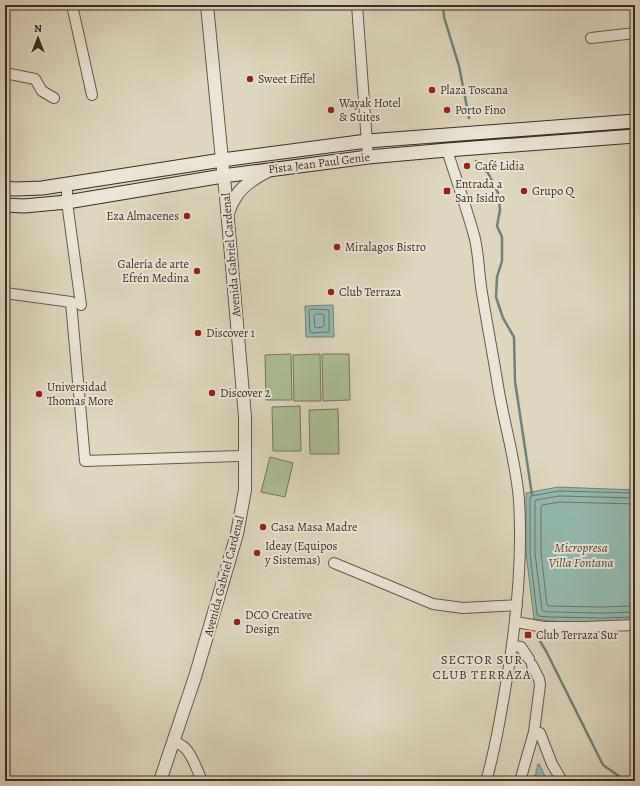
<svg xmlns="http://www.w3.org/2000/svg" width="640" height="786" viewBox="0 0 640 786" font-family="Alegreya,serif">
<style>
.green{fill:#acbf95;stroke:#74765e}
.water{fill:#93baaf;stroke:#708279}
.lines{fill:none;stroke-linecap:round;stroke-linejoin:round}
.shore{stroke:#68746b;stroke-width:1}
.stream{stroke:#708279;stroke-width:2.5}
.minor-casing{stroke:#64584c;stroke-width:12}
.tertiary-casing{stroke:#64584c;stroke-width:14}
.secondary-casing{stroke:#3c2d27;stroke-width:15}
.minor{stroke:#eae5d4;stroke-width:10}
.tertiary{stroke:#eae5d4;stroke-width:12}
.secondary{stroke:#eae5d4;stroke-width:13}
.poi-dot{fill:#8f2418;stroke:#eae5d4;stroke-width:1.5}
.labels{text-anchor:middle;stroke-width:4;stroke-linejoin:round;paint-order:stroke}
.poi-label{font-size:12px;fill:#3c2d27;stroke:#eae5d4;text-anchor:start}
.street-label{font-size:12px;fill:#3c2d27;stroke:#eae5d4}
.water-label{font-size:13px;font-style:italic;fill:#4d4942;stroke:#eae5d4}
.neighbourhood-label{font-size:13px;letter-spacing:1px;fill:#3c2d27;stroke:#eae5d4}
</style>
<rect width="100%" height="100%" fill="#ded7bd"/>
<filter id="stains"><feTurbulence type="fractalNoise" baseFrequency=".005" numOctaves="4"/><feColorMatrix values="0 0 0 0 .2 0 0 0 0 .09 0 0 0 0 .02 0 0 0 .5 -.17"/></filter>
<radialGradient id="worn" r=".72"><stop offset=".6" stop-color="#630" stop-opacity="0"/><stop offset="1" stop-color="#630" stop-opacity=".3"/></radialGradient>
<path class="green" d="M291,354l1,46h-26l-1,-45z
M320,354l1,47h-27l-1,-46z
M322,354h27l1,46 -27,1z
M300,406l1,45h-28l-1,-44z
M338,409l1,45h-29l-1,-44z
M270,457l23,6 -8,34 -24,-5z"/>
<path class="water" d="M333,305l1,32h-28l-1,-31z
M558,487l77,3v131c-34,1 -68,3 -101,-2l-8,-66v-60z
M539,764l8,16 -2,1 -2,-2h-1v2h-4l1,-2 -3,-3 -1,1 -1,-2h2v-5l2,-3 -1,-2z"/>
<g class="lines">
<path class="shore" d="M311,309l18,1v22l-18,1 -1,-1 -1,-21z
M316,314h6l2,1v11l-1,1 -7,1 -1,-1 -1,-11z
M635,493l-76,-2 -28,5 -1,2v55l7,61 1,2 11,1 53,1 33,-1
M635,498l-76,-2 -23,4 -1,2v51l7,57 1,1 7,1 52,1 33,-1
M635,504l-75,-2 -18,3 -1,2v46l6,52 1,1 53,1 34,-1"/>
<path class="stream" d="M443,5l1,12 15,49 10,52
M476,161l12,12 10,20 2,17 -3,16 5,11v24l-5,16 -1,20 7,21 11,19 1,44 17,114
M543,629l-3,12 6,10 57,114 23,16"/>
<defs>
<path id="minor" d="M72,5l20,90
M357,5l11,152
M591,38l44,-5
M5,73l30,6 7,12 12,7
M447,150c9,29 20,59 28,89 4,18 4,37 7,54 5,31 11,62 16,93 6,38 18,75 21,114 4,64 -3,127 -14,190 -5,30 -10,61 -19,91
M67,184v18l14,103
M5,293l66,9 14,159 154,-5 7,-2
M334,563l99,41 30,4 54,-3
M516,622l28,5h42l49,-2
M513,646l8,1 8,12
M532,665l7,14 1,6 -6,47 6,1 12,31 10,17
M174,741c3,2 8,4 11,7 8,8 12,22 17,33
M520,781l14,-49"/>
<path id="tertiary" d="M228,213c2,-5 4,-11 7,-15 7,-13 21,-21 33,-27
M160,781l35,-104 42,-143 8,-44v-73l-19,-220 -4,-37 -15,-155"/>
<path id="secondary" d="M5,188l10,1 27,-1 180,-28 145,-19 268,-20
M5,205l19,1 43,-4 156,-26 145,-19 79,-7 188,-14"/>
</defs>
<use href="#minor" class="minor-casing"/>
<use href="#tertiary" class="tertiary-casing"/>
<use href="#secondary" class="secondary-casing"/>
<use href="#minor" class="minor"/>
<use href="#tertiary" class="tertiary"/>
<use href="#secondary" class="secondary"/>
</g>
<g class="poi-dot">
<circle cx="250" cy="79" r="4"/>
<circle cx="432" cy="90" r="4"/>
<circle cx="331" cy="110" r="4"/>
<circle cx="447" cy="110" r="4"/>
<circle cx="467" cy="166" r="4"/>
<rect x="443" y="187" width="8" height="8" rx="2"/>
<circle cx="524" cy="191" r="4"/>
<circle cx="187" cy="216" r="4"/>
<circle cx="337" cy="247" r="4"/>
<circle cx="197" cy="271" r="4"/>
<circle cx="331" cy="292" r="4"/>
<circle cx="198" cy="333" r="4"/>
<circle cx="212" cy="393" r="4"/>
<circle cx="39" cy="394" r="4"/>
<circle cx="263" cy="527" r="4"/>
<circle cx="257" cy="553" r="4"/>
<circle cx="237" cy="622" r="4"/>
<rect x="524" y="631" width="8" height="8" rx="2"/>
</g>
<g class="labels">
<g class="poi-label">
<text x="258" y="83">Sweet Eiffel</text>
<text x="440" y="94">Plaza Toscana</text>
<text x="339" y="107">Wayak Hotel<tspan x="339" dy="14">&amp; Suites</tspan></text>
<text x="455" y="114">Porto Fino</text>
<text x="475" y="170">Café Lidia</text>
<text x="455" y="188">Entrada a<tspan x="455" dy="14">San Isidro</tspan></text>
<text x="532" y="195">Grupo Q</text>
<text x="179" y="220" text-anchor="end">Eza Almacenes</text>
<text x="345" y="251">Miralagos Bistro</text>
<text x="189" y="268" text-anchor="end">Galería de arte<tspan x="189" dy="14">Efrén Medina</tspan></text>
<text x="339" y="296">Club Terraza</text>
<text x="206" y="337">Discover 1</text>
<text x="47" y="391">Universidad<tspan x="47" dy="14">Thomas More</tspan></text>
<text x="220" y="397">Discover 2</text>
<text x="271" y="531">Casa Masa Madre</text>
<text x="265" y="550">Ideay (Equipos<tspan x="265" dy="14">y Sistemas)</tspan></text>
<text x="245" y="619">DCO Creative<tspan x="245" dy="14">Design</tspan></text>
<text x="536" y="639">Club Terraza Sur</text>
</g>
<g class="street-label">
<text transform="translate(319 163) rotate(-7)" y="4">Pista Jean Paul Genie</text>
<text transform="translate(231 255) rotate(-95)" y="4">Avenida Gabriel Cardenal</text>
<text transform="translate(224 576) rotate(-75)" y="4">Avenida Gabriel Cardenal</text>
</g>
<g class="water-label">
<text x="581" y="552">Micropresa<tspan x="581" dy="15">Villa Fontana</tspan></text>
</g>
<g class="neighbourhood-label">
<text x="482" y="664">SECTOR SUR<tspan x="482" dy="15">CLUB TERRAZA</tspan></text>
</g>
</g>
<rect width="640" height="786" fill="none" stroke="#ded7bd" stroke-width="20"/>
<rect x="6" y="6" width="628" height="774" fill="none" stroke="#3c2d27" stroke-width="2"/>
<rect x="10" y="10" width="620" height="766" fill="none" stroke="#3c2d27"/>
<g transform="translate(38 38)" stroke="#eae5d4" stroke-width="3" paint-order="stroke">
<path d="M0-3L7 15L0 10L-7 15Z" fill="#3c2d27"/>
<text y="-6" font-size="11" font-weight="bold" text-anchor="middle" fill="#3c2d27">N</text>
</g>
<rect width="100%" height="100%" filter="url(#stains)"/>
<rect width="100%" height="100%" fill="url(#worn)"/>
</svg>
